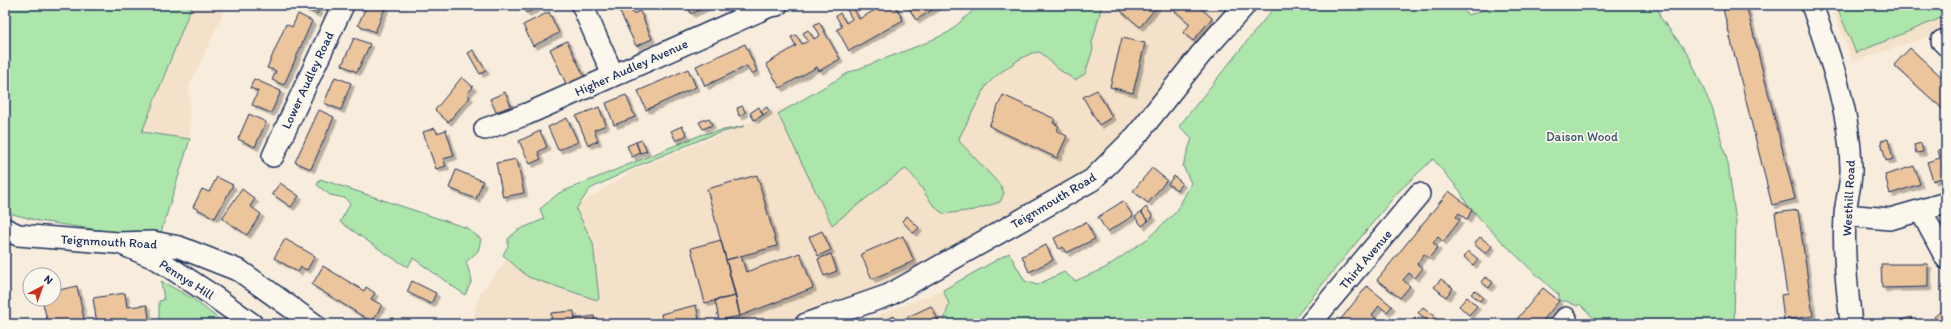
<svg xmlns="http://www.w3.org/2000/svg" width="1951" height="329" viewBox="0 0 1951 329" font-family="Itim,sans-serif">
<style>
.built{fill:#f4e1c9}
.green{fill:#ade6ab;stroke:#648a84}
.building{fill:#ecc59c;stroke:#1b2f5e;filter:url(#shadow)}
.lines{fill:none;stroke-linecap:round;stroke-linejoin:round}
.minor-casing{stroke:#1b2f5e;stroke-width:24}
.minor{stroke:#fbf7ec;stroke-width:21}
.labels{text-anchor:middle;stroke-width:3.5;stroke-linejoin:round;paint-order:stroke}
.street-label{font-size:13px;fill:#1b2f5e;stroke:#fbf7ec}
.park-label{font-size:13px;fill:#38546d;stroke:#fbf7ec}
</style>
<defs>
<filter id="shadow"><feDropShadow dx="3.5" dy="3.5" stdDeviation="0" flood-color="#0004"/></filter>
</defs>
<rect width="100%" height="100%" fill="#f8eddc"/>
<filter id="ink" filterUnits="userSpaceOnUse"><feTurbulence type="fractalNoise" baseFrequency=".025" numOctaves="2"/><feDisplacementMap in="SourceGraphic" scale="8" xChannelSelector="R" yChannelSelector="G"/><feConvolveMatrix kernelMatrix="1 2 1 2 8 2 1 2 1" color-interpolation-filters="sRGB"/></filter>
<g filter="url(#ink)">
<path class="built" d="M5,5h222l-38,82 1,52 -49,-7z
M994,5h251l-153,175 -203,115 -83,29h-335l9,-31 42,-52 112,-71 208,-86 142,-69z
M1831,5h115v25l-93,32z
M943,290l6,14 -6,20h-87z"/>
<path class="green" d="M5,5h187l-50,127 48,7 -30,97 -24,-5 -18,2 -33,-5 -46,-7 -34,-9z
M979,5h123l-10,38 1,6 -8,25 -10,6 -17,-11 -18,-17 -8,1 -14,7 -22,16 -10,10 -27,52 1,4 41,44 3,7 -4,9 -26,8 -30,4c-17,-10 -23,-33 -38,-45l-6,3 -68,53 -54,-111 72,-42 73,-28 26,-12z
M1276,5h183l9,10 33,-10h142l15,2 2,10 28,37 25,56 15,54 8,58 -2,102h-135l-19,-20 -3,2 -11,-5h-7v-6c-16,-14 -97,-88 -98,-103l-28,-33 -36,34 -107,131h-347l6,-20 -6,-14 66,-37 16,28 12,4 27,-13 11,9 30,-13 42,-29 30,-28 14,-28 -8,-17 9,-28 -13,-12z
M1836,5h110v11l-90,37z
M745,126l-33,9 -75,31 -47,23 -14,20 17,34 6,56 -2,1 -69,-23 -25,-22 5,-9v-7l10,-9 26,-11 -4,-10 19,-16 144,-59z
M320,179l147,49 14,11 -3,12 -12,11 6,18 -7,15 -52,-37 -5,9c-24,-13 -45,-30 -68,-45l10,-18 -5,-6 -15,-3 -13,-10z
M161,281l31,17 33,26h-66v-23l5,-1z"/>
<path class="building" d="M297,5h24l-4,9z
M367,5l19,1 -11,26 -17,-7z
M522,5h22l-18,8z
M687,5h23l-19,9z
M872,5l8,1 15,-1 8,15 -54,31 -12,-22 5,-2 -6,-11 4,-3 6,10 6,-4 -5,-9 6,-3 6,12 16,-9z
M907,5h33l-24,15z
M1114,5h44l-18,22z
M1168,5h29l15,13 -19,23 -10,-8 7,-9z
M1722,5h24l49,194 -23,6z
M629,6l4,8 7,-3 12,28 -16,7 -17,-36z
M549,12l10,21 -26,13 -10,-21z
M298,14l14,7 -28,64 -12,-5 4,-9 -9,-3 19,-44 6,3z
M819,22l21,37 -21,12 -2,-4 -37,21 -14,-24 30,-18 -5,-9 5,-2 6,9 6,-3 -5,-8 5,-3 6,9 6,-4 -6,-10z
M354,38l16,6 -13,28 -15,-7z
M1122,38l23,5 -12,50 -23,-6z
M567,41l18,37 -18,8 -17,-37z
M745,44l12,27 -6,3 -4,-8 -42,20 -9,-20z
M1910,48l36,33v31l-52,-47z
M473,50l13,21 -6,3 -12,-21z
M688,69l8,18 -50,23 -8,-19z
M335,77l16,6 -10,27 -17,-7z
M462,77l11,10 -6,7 3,3 -22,25 -13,-12z
M254,79l27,12 -10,22 -19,-8 6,-14 -8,-3z
M1097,90l15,27 -13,8 -16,-28z
M505,92l6,14 -15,6 -6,-13z
M626,95l9,22 -21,8 -8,-22z
M1003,95l52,24 -2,4 6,3 -2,5 10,5 -10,22 -68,-32z
M743,106l2,7 -6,3 -2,-8z
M599,107l7,18 -12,5 4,11 -10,4 -12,-29z
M759,107l4,8 -9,5 -4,-7z
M767,107l2,4 -6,4 -2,-4z
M319,110l15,7 -23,52 -16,-7z
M249,114l17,8 -11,25 -17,-8z
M567,118l11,24 -20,8 -10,-23z
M709,118l3,7 -9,4 -4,-7z
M682,126l5,9 -11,6 -5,-10z
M435,128l2,5 9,-3 8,26 -11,3 3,7 -10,3 -13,-37z
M540,131l7,16 -9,5 3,7 -11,5 -11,-23z
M1888,139l5,20 -7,2 -5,-20z
M642,140l5,11 -7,2 -4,-11z
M636,142l4,11 -8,4 -5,-11z
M1921,143l2,9 -7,1 -2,-8z
M1946,147v29l-13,5 -6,-19 13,-4 -2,-8z
M517,159l7,34 -21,4 -7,-34z
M1914,166l6,18 -30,10 -5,-19z
M1152,168l15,12 -19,23 -15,-12z
M456,170l27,11 -7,18 -27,-11z
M757,175l20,71 -51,14 -19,-71z
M1174,176l8,7 -5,7 -9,-6z
M217,177l16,8 -18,33 -22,-11 9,-18 7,3z
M280,183l19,13 -8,11 -19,-13z
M242,189l13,10 -5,7 11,8 -14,21 -25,-17z
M1449,191l23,18 -5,11 -8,-7 -3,4 4,3 -17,22 -5,-5 -5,6 5,4 -9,11 -5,-4 -7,10 6,4 -8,10 -6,-5 -6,7 7,6 -10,12 -23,-18z
M1123,201l10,15 -26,16 -9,-15z
M1146,207l7,10 -5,4 -7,-9z
M1798,210l15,106 -29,4 -3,-25 6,-1 -12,-81z
M1141,212l7,9 -6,5 -7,-9z
M907,216l12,12 -6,5 -11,-12z
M1086,222l9,17 -29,14 -3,-6 -4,2 -5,-11z
M822,231l9,19 -13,6 -9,-19z
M903,236l11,25 -42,18 -11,-25z
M1480,237l12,9 -6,8 -12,-10z
M285,239l30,17 -8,14 -6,-3 -3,5 -24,-14z
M721,240l15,56 -31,7 -14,-55z
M1046,245l7,15 -24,12 -7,-16z
M1468,251l10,8 -5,6 -9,-8z
M800,253l13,35 -73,28 -14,-56 15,-4 5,16z
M831,254l6,17 -13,5 -6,-17z
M1881,264h47v23l-46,1z
M323,266l41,25 2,-4 9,6 -4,6 11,6 -10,17 -60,-37z
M1485,277l8,5 -4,6 -8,-6z
M1441,279l12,9 -7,9 -12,-10z
M412,281l24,12 -5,11 -24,-12z
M77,286l8,38h-37l-6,-25h12v-8z
M1367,286l25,20 -5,6 -8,-6 -7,9 5,4 -4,5h-36z
M1543,288l16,13 -19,23h-27z
M1475,290l8,7 -3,4 -9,-7z
M125,293l2,14 20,-2 3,19h-53l-4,-26z
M736,296l4,20 -21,4 -4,-20z
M1467,297l10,9 -8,9 -10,-9z
M696,305l4,19h-37l-2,-10z
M931,306l9,18h-42l-1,-2z
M1423,307l12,9 -5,6 -12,-9z
M1946,307v17h-6l-6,-7z
M574,311l1,13h-23l-1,-11z
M594,316l1,8h-20l-1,-5z
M894,316l4,8h-20z
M1911,317l2,7h-23z
M393,318v6h-11v-5z
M1414,318l6,6 -9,-2z"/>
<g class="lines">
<defs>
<path id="minor" d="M582,5l31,70
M1812,5c18,52 38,106 39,162 1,16 -5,32 -6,48 -2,36 2,73 6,109
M1942,41l4,4
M485,129l42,-15 243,-108 7,-1
M273,156l70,-151
M1921,211l25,47
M1845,215l45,4 56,-16
M5,229l13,6 100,8 35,-1 26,5 61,24 74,53
M124,245l33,14 52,34 43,31
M806,324l83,-29 203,-115 44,-44 65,-82 44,-49
M1310,324l109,-130
M1561,324l5,-6"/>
</defs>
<use href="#minor" class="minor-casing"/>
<use href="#minor" class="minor"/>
</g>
</g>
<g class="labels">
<g class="street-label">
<text transform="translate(631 67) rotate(-24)" y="5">Higher Audley Avenue</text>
<text transform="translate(307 80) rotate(-65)" y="5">Lower Audley Road</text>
<text transform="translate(1848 198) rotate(-87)" y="5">Westhill Road</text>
<text transform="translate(1053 200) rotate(-31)" y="5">Teignmouth Road</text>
<text transform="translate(109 241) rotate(3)" y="5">Teignmouth Road</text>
<text transform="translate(1365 259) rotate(-50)" y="5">Third Avenue</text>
<text transform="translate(187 279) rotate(33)" y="5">Pennys Hill</text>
</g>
<g class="park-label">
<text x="1582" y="141">Daison Wood</text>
</g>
</g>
<rect width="1951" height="329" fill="none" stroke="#fbf7ec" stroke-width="20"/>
<rect x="10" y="10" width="1931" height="309" fill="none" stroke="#1b2f5e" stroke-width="1.5" filter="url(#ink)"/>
<g transform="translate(42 287) rotate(41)"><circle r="19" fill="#fbf7ec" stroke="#a1a7b3"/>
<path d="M0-3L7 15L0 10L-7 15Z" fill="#c8321e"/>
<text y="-6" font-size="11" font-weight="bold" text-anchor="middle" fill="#1b2f5e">N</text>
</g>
</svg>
